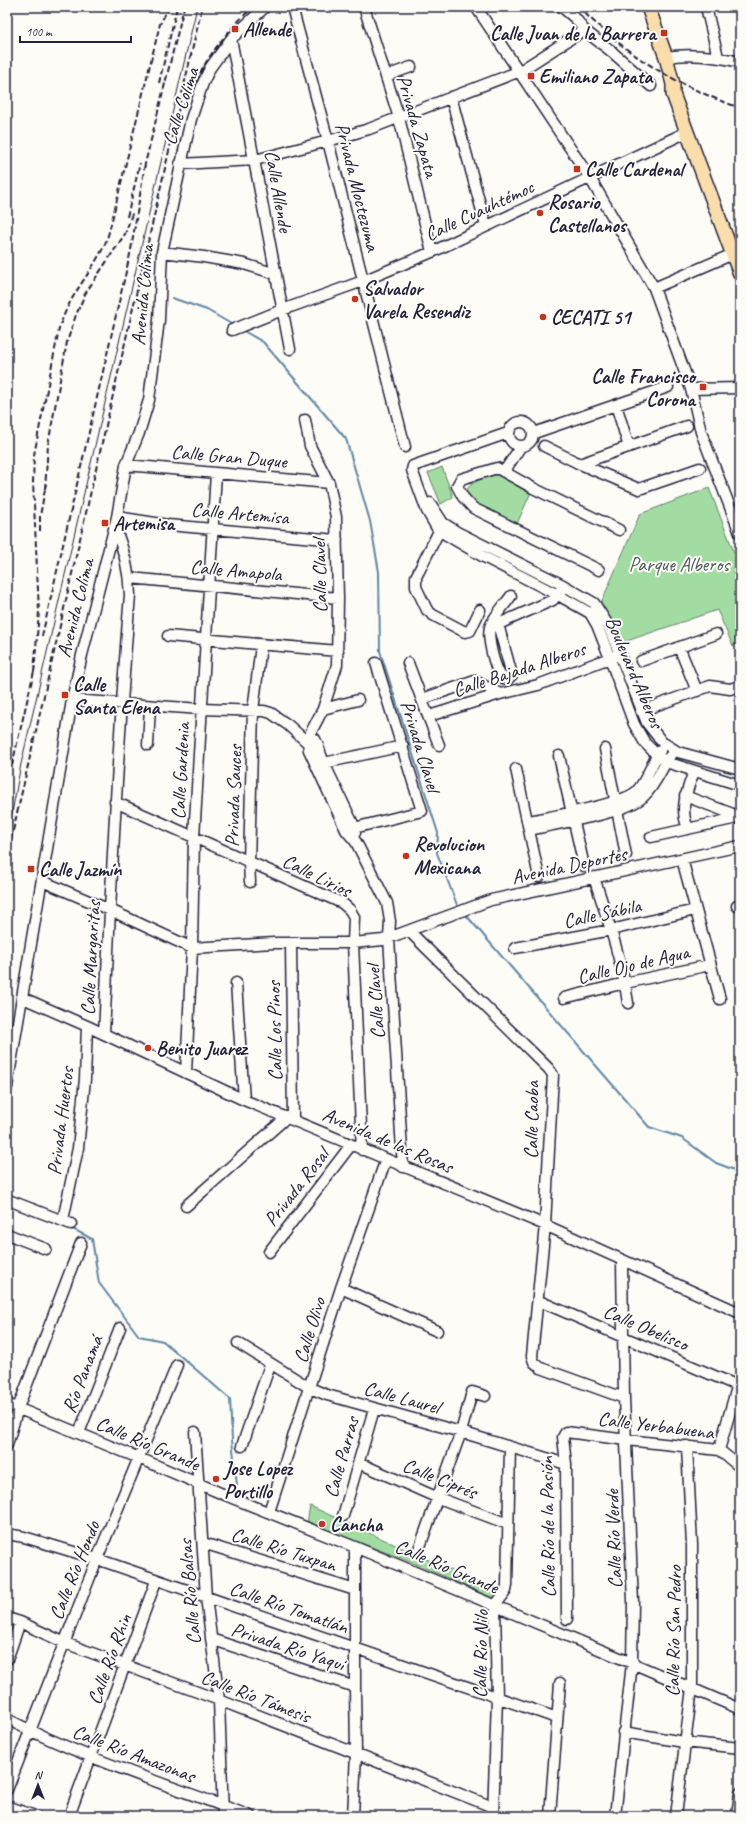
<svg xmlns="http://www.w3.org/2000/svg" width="747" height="1823" viewBox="0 0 747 1823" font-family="Caveat,sans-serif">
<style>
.green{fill:#a3dca2;stroke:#627f6e}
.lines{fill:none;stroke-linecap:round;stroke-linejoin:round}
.stream{stroke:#5e87a2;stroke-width:2}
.minor-casing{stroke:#22223b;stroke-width:13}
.major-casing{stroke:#22223b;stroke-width:16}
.minor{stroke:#fdfcf7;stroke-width:10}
.major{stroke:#f9deab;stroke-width:13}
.tram{stroke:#22223b;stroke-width:1}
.rail{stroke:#22223b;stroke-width:2;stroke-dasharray:6 3;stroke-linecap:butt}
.poi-dot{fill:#c8321e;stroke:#fdfcf7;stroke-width:1.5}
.labels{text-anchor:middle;stroke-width:4;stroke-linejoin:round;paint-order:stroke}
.poi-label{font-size:20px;font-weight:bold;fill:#22223b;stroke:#fdfcf7;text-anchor:start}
.street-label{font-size:20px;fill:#22223b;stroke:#fdfcf7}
.park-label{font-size:20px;fill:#495a5a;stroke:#fdfcf7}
</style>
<rect width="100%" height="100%" fill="#fdfcf7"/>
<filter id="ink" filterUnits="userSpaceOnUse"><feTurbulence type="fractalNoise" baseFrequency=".025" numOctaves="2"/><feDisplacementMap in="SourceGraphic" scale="8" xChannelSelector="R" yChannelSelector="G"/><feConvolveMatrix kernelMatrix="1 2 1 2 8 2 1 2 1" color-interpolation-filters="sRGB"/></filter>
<g filter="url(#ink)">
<path class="green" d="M442,467l11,30 -12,7 -13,-31z
M499,474l33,16 -16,36 -42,-21 -9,-11c4,-14 21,-16 34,-20z
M709,488l31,79v76l-7,3 -16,-36 -96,33 -21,-38 40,-91z
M310,1506l189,86 -6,6 -87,-38 -99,-37z"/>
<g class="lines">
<path class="stream" d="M172,298l35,12 26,15
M242,330l21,12 83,97 24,82 9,51 1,79 58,182 -1,20 20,52
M466,915l183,212 33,11 34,25 24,9
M71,1228l21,11 7,44 40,53 24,5 67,58 2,41 5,45"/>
<defs>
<path id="minor" d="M292,7l36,134 77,306
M364,7l35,111 33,134
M476,7l114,171 64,110 37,101 10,43 39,101
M562,7l14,12 8,11 27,21 40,35
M706,7l12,50
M231,39l59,310
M666,57c25,-4 49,-1 74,5
M386,76l25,-9
M451,97l35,129
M180,164l75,-4 73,-19 41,-12 151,-58 64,-41
M162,252l42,5 40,7 32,10
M654,288l86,-37
M232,330l50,-20 81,-29 69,-29 255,-120
M691,389l49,-1
M616,405l13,42
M305,420l5,26 19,37 7,34 2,81 -1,67 -14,44 -12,23 -3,11 1,7 37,80 10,12 31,61 3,18 -1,17 14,229
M509 434a12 12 0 1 1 24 0a12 12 0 1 1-24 0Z
M508,433l-95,33 -1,4 15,41 11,19 44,26 76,39 32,18 7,12 9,23 28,76 11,19 12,12 9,7 74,23
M534,433l134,-46
M544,446l36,18 59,25 61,-21
M580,464l107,-38
M126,465l203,18
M504,472l17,-26
M430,503l13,20 14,9 106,53 31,18 14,22 39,98 15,19 16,10 62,17
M117,517l51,8 169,15
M442,525l-26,52v10l11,23 6,5 32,17 5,-1 10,-21
M599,570l-126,-62 -10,-11 -6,-11 4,-7 36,-11 36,20 86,42
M130,578l208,20
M496,617l16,58 -4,4c-4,0 -6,-1 -8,-4 -6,-10 -13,-37 -10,-48 4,-11 14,-21 21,-31
M492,627l61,-27 8,-10
M168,636l170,15
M679,647l18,44
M641,661l75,-27
M408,663l31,82
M422,699l53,-18 25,13
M72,700l129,9 63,2 7,2 17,12 20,18 10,1
M323,709l35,-9
M641,711l69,-25 20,3 10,-3
M429,716l71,-22 38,-9 77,-29
M315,739l9,24 31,65v5
M148,745l2,-39
M605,749l21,106
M559,756l25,110
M324,763l79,-17
M516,769l23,108
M115,802l227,101 8,7 4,7 -1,26 9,207
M528,821c21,-4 96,-17 109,-30 10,-11 14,-27 23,-40
M688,828c-9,-20 -1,-37 6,-57
M346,830l76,-19 -46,-148
M530,830c27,-7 94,-16 113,-33 12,-11 18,-28 27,-41
M651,837l86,-19 1,-2 -53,-20
M682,859l38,140
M594,877c13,41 28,83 34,126
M42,881l68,29 82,38 82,-5h79l30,-3 108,-40 249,-54
M250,882l-1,-19 4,-152 8,-66
M737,906l3,-1
M409,931l140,138 4,6 -8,150 -13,131 2,6 7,6 83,30
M291,943l2,176
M515,948l96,-18 84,-20
M236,983l8,117
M23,998l64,28 157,74 301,125 195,88
M564,998l61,-15 85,-18
M104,1034c7,-146 14,-293 26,-439 -1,-23 -6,-47 -16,-69
M186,1073l6,-125 2,-111 22,-364
M7,1087l65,-387 10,-45 35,-138 9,-52 13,-32 10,-33 10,-80 3,-68 29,-133 12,-36 7,-15 21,-29 34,-32
M11,1201l60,23
M186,1206l101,-89
M63,1220l15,-72 7,-69 2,-53
M7,1234l39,15
M269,1252l82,-107
M341,1288l96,43
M539,1301l199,85
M238,1343l72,45 17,7 134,37 105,32
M7,1404l132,54 86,37 130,52 277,116 108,46
M195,1432l11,165 13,103 4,116
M79,1433l41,-105
M7,1445l11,-37 63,-165
M242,1446l28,-81
M719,1450l21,-73
M359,1463l77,34 72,27
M269,1512l72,-224 45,-129
M343,1516l31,-107
M7,1534l17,3 73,22 460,159
M203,1543l152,47
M418,1552l43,-120 11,-40 13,4
M7,1618l13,4 45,21 154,57 274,107
M567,1619l-1,-155 -3,-27 3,-5 61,8 92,10 21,17
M211,1639l144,48
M7,1660l13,-38
M7,1719c78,40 162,66 243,97
M623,1732l61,10 56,6
M7,1790l90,-231 80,-194
M7,1806l28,10
M69,1816l87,-235
M353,1816l3,-62 -1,-67v-140
M493,1816l4,-118 -2,-92 11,-15 1,-6 3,-138
M550,1816l10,-133
M615,1816l17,-153 1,-61 -9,-204 -2,-137
M676,1816l16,-128v-143l-5,-99
M737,1816l3,-23"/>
<path id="major" d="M648,7l18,50 7,27v10l14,38 53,142"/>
</defs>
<use href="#minor" class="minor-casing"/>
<use href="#major" class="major-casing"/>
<use href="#minor" class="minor"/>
<use href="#major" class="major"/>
<path class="tram" d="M7,840l14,-76 176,-757"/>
<path class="rail" d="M578,7c12,11 24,22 36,32 37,31 81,53 126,69
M159,83l18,-76
M184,105c16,-38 38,-70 69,-98
M144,168l40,-161
M127,217l13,-54
M45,489l3,-44 19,-103 9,-27 9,-21 40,-60 8,-23
M40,531v-15l6,-32
M42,636l89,-386 14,-86
M34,672l5,-60 -6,-130 1,-27 25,-126c10,-34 29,-51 44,-81 4,-7 6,-16 8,-24l49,-200 9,-17
M12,765l23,-98
M7,857l195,-850"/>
</g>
</g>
<g class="poi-dot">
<rect x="231" y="25" width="8" height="8" rx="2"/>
<rect x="660" y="29" width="8" height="8" rx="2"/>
<rect x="527" y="72" width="8" height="8" rx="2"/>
<rect x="573" y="165" width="8" height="8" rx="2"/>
<circle cx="540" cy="213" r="4"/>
<circle cx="355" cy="299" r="4"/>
<circle cx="543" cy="317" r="4"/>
<rect x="699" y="383" width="8" height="8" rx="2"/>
<rect x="101" y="519" width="8" height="8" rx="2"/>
<rect x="61" y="691" width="8" height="8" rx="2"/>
<circle cx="406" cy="856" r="4"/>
<rect x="27" y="865" width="8" height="8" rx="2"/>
<circle cx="148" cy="1048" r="4"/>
<circle cx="216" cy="1479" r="4"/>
<circle cx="322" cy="1524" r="4"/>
</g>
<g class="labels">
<g class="poi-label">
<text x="243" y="36">Allende</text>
<text x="656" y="40" text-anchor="end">Calle Juan de la Barrera</text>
<text x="539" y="83">Emiliano Zapata</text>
<text x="585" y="176">Calle Cardenal</text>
<text x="548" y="209">Rosario<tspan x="548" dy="23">Castellanos</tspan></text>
<text x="363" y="295">Salvador<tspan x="363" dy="23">Varela Resendiz</tspan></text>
<text x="551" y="324">CECATI 51</text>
<text x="695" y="383" text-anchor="end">Calle Francisco<tspan x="695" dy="23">Corona</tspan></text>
<text x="113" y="530">Artemisa</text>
<text x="73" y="691">Calle<tspan x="73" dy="23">Santa Elena</tspan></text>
<text x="414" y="851">Revolucion<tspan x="414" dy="23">Mexicana</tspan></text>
<text x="39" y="876">Calle Jazmín</text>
<text x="156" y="1055">Benito Juarez</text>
<text x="224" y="1475">Jose Lopez<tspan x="224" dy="23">Portillo</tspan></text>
<text x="330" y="1531">Cancha</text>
</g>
<g class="street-label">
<text transform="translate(180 106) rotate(-72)" y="7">Calle Colima</text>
<text transform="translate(418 126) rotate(74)" y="7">Privada Zapata</text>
<text transform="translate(358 187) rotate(76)" y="7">Privada Moctezuma</text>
<text transform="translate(279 191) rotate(80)" y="7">Calle Allende</text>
<text transform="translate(479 210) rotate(-25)" y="7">Calle Cuauhtémoc</text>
<text transform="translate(142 295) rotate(-85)" y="7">Avenida Colima</text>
<text transform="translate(229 456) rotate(5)" y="7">Calle Gran Duque</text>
<text transform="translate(240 513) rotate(5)" y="7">Calle Artemisa</text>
<text transform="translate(236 570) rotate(5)" y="7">Calle Amapola</text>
<text transform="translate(319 576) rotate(-91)" y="7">Calle Clavel</text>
<text transform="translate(75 608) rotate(-76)" y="7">Avenida Colima</text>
<text transform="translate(519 669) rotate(-18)" y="7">Calle Bajada Alberos</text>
<text transform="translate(635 672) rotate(67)" y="7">Boulevard Alberos</text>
<text transform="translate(421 746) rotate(73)" y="7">Privada Clavel</text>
<text transform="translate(180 771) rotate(-87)" y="7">Calle Gardenia</text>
<text transform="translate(233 796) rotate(-88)" y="7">Privada Sauces</text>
<text transform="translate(569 865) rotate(-12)" y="7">Avenida Deportes</text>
<text transform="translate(317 875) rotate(26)" y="7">Calle Lirios</text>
<text transform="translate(602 913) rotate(-12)" y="7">Calle Sábila</text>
<text transform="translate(90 958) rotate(-87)" y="7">Calle Margaritas</text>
<text transform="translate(633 964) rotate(-13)" y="7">Calle Ojo de Agua</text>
<text transform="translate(375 1002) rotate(-94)" y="7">Calle Clavel</text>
<text transform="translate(274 1031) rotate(-91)" y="7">Calle Los Pinos</text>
<text transform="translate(531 1120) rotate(-89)" y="7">Calle Caoba</text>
<text transform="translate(60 1121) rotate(-83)" y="7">Privada Huertos</text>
<text transform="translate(388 1140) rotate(23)" y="7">Avenida de las Rosas</text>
<text transform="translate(296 1187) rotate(-52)" y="7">Privada Rosal</text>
<text transform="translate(646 1327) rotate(23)" y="7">Calle Obelisco</text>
<text transform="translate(309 1330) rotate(-73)" y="7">Calle Olivo</text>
<text transform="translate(82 1374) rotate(-69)" y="7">Río Panamá</text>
<text transform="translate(402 1397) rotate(15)" y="7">Calle Laurel</text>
<text transform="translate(656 1425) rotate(7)" y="7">Calle Yerbabuena</text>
<text transform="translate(148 1443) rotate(23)" y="7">Calle Río Grande</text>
<text transform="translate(341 1457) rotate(-74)" y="7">Calle Parras</text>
<text transform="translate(440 1478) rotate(22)" y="7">Calle Ciprés</text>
<text transform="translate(547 1527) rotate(-91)" y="7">Calle Río de la Pasión</text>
<text transform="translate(613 1539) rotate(-92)" y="7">Calle Río Verde</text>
<text transform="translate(284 1549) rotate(17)" y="7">Calle Río Tuxpan</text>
<text transform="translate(447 1566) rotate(23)" y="7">Calle Río Grande</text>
<text transform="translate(74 1570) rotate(-68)" y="7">Calle Río Hondo</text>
<text transform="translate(189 1592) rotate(-95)" y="7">Calle Río Balsas</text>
<text transform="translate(289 1607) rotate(19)" y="7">Calle Río Tomatlán</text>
<text transform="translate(673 1631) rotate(-89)" y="7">Calle Río San Pedro</text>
<text transform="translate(288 1646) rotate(18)" y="7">Privada Río Yaqui</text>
<text transform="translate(480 1654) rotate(-89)" y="7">Calle Río Nilo</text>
<text transform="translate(109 1659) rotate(-70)" y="7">Calle Río Rhin</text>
<text transform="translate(256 1696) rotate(21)" y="7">Calle Río Támesis</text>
<text transform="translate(134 1753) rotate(21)" y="7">Calle Río Amazonas</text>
</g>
<g class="park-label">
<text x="679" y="571">Parque Alberos</text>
</g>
</g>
<rect width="747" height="1823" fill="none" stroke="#fdfcf7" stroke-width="24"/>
<rect x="12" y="12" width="723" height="1799" fill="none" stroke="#22223b" stroke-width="1.5" filter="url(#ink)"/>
<g transform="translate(38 1785)" stroke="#fdfcf7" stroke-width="3" paint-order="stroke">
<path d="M0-3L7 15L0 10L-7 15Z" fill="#22223b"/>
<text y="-6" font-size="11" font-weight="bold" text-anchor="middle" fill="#22223b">N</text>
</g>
<path d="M20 36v6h111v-6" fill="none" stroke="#22223b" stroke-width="2"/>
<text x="26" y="36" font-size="12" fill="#22223b" stroke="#fdfcf7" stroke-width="3" paint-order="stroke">100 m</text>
</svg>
